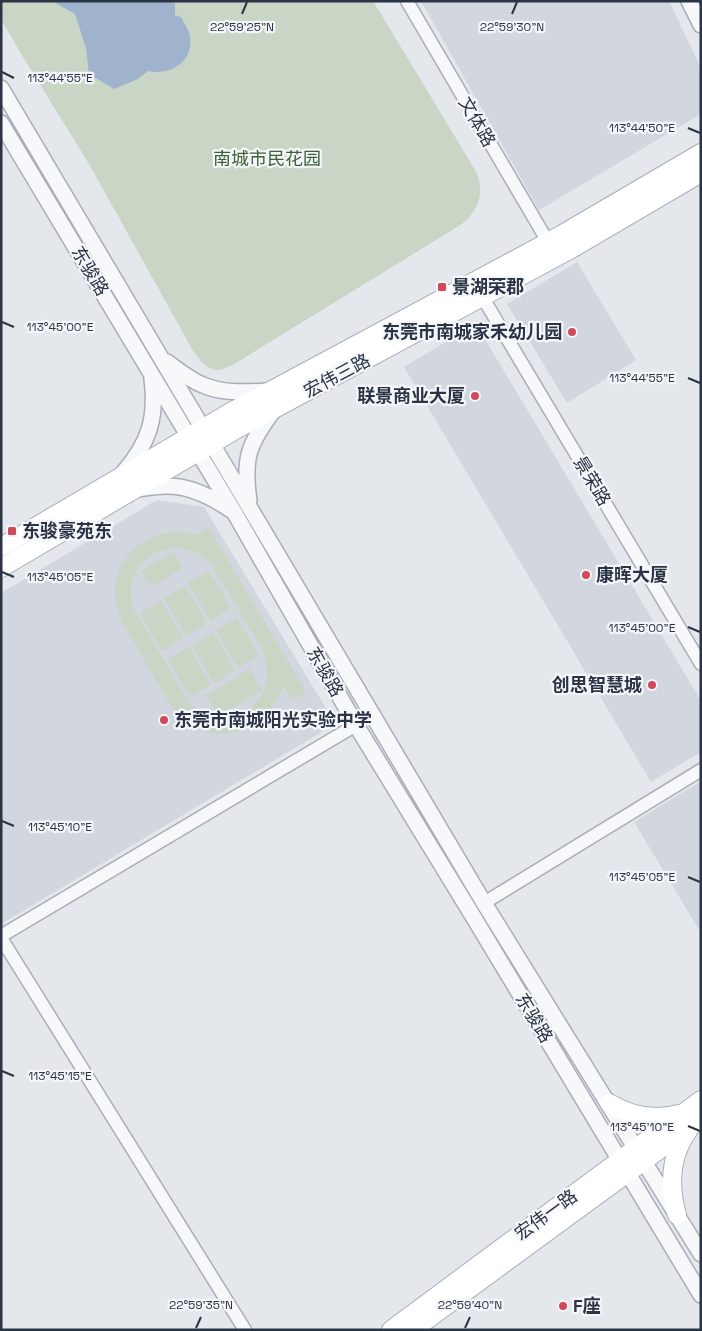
<svg xmlns="http://www.w3.org/2000/svg" width="702" height="1331" viewBox="0 0 702 1331" font-family="'Space Grotesk','Noto Sans SC',sans-serif">
<style>
.built{fill:#d2d6de}
.green{fill:#c9d6c5;fill-rule:evenodd}
.water{fill:#9fb4cc}
.lines{fill:none;stroke-linecap:round;stroke-linejoin:round}
.minor-casing{stroke:#a9aeb7;stroke-width:15}
.tertiary-casing{stroke:#a9aeb7;stroke-width:18}
.secondary-casing{stroke:#a9aeb7;stroke-width:20}
.minor{stroke:#f7f8fa;stroke-width:12}
.tertiary{stroke:#f7f8fa;stroke-width:15}
.secondary{stroke:#fff;stroke-width:18}
.ticks{fill:none;stroke:#2b3445;stroke-width:2}
.poi-dot{fill:#d1495b;stroke:#f4f6f9;stroke-width:2}
.labels{text-anchor:middle;stroke-width:4.5;stroke-linejoin:round;paint-order:stroke}
.street-label{font-size:18px;fill:#2b3445;stroke:#f4f6f9}
.park-label{font-size:18px;fill:#3f6138;stroke:#f4f6f9}
.poi-label{font-size:18px;font-weight:bold;fill:#2b3445;stroke:#f4f6f9;text-anchor:start}
.ticks-label{font-size:12px;text-anchor:middle;fill:#2b3445;stroke:#f4f6f9;stroke-width:4.5;stroke-linejoin:round;paint-order:stroke}
</style>
<rect width="100%" height="100%" fill="#e4e7ec"/>
<path class="built" d="M421,1h248l32,67v46l-162,96z
M577,262l59,98 -69,43 -60,-99z
M476,324l225,377v51l-50,30 -247,-415z
M157,500l47,7 123,203 -2,20 -324,194v-331z
M701,781v152l-67,-111z"/>
<path class="green" d="M1,1h372l104,172c7,22 2,36 -15,51l-231,142c-4,1 -9,4 -13,4 -12,0 -20,-12 -26,-21l-103,-185 -66,-107 -22,-38z
M209,528l97,164 -14,8 -9,-15c-11,42 -60,64 -97,37 -6,-5 -11,-11 -16,-18l-47,-80c-5,-11 -9,-22 -8,-34 2,-40 43,-68 81,-55zM178,547l18,5 14,10 52,87c22,51 -32,92 -73,54l-56,-95c-8,-34 11,-58 45,-61z
M174,552l9,16 -32,19 -10,-16z
M209,571l22,37 -20,13 -23,-38z
M185,586l22,37 -21,13 -22,-38z
M161,600l22,38 -21,13 -22,-38z
M237,618l22,37 -21,13 -22,-38z
M213,633l22,37 -21,13 -22,-38z
M189,647l22,38 -21,12 -22,-37z
M250,669l12,21 -43,26 -13,-21z"/>
<path class="water" d="M54,1h121v14l6,2c3,6 8,13 9,19 4,25 -19,40 -42,35l-10,8 -24,10 -25,-15 -3,-26 -11,-34 -18,-10z"/>
<g class="lines">
<defs>
<path id="minor" d="M407,1l141,241
M483,298l218,366
M484,903l217,-133
M1,936l355,-211
M1,938l244,392"/>
<path id="tertiary" d="M689,1l12,24
M1,88l483,815 217,351
M1,123l233,389 122,213 115,188 230,382
M167,362c11,8 23,18 36,23 21,9 43,7 66,6
M123,473c26,-30 34,-55 29,-94
M137,489c9,-1 18,-3 28,-3 24,-1 47,11 66,24
M249,501c-6,-42 -1,-57 25,-91"/>
<path id="secondary" d="M1,547l228,-134 332,-178 140,-82
M1,568l236,-139 336,-181 128,-75
M609,1103c22,13 45,18 70,11
M677,1215c-8,-29 -7,-59 11,-84
M391,1330l310,-230
M413,1330l288,-211"/>
</defs>
<use href="#minor" class="minor-casing"/>
<use href="#tertiary" class="tertiary-casing"/>
<use href="#secondary" class="secondary-casing"/>
<use href="#minor" class="minor"/>
<use href="#tertiary" class="tertiary"/>
<use href="#secondary" class="secondary"/>
</g>
<path class="ticks" d="M242,14l5,-12M512,14l5,-12M2,72l12,6M688,128l12,5M2,322l12,5M688,378l12,5M2,572l12,5M688,627l12,5M2,821l12,5M688,877l12,5M2,1071l12,5M688,1126l12,5M196,1328l5,-11M465,1328l5,-11"/>
<g class="poi-dot">
<rect x="437" y="282" width="10" height="10" rx="2.5"/>
<circle cx="572" cy="332" r="5"/>
<circle cx="475" cy="396" r="5"/>
<rect x="7" y="526" width="10" height="10" rx="2.5"/>
<circle cx="586" cy="575" r="5"/>
<circle cx="652" cy="685" r="5"/>
<circle cx="164" cy="720" r="5"/>
<circle cx="563" cy="1306" r="5"/>
</g>
<g class="labels">
<g class="street-label">
<text transform="translate(477 122) rotate(60)" y="6">文体路</text>
<text transform="translate(90 271) rotate(59)" y="6">东骏路</text>
<text transform="translate(337 376) rotate(-28)" y="6">宏伟三路</text>
<text transform="translate(592 481) rotate(59)" y="6">景荣路</text>
<text transform="translate(325 672) rotate(60)" y="6">东骏路</text>
<text transform="translate(534 1018) rotate(59)" y="6">东骏路</text>
<text transform="translate(546 1215) rotate(-36)" y="6">宏伟一路</text>
</g>
<g class="park-label">
<text x="267" y="165">南城市民花园</text>
</g>
<g class="poi-label">
<text x="452" y="293">景湖荣郡</text>
<text x="562" y="338" text-anchor="end">东莞市南城家禾幼儿园</text>
<text x="465" y="402" text-anchor="end">联景商业大厦</text>
<text x="22" y="537">东骏豪苑东</text>
<text x="596" y="581">康晖大厦</text>
<text x="642" y="691" text-anchor="end">创思智慧城</text>
<text x="174" y="726">东莞市南城阳光实验中学</text>
<text x="573" y="1312">F座</text>
</g>
</g>
<g class="ticks-label">
<text x="242" y="31">22°59'25"N</text>
<text x="512" y="31">22°59'30"N</text>
<text x="60" y="82">113°44'55"E</text>
<text x="642" y="132">113°44'50"E</text>
<text x="60" y="331">113°45'00"E</text>
<text x="642" y="382">113°44'55"E</text>
<text x="60" y="581">113°45'05"E</text>
<text x="642" y="632">113°45'00"E</text>
<text x="60" y="831">113°45'10"E</text>
<text x="642" y="881">113°45'05"E</text>
<text x="60" y="1080">113°45'15"E</text>
<text x="642" y="1131">113°45'10"E</text>
<text x="201" y="1309">22°59'35"N</text>
<text x="470" y="1309">22°59'40"N</text>
</g>
<rect width="702" height="1331" fill="none" stroke="#2b3445" stroke-width="5"/>
</svg>
